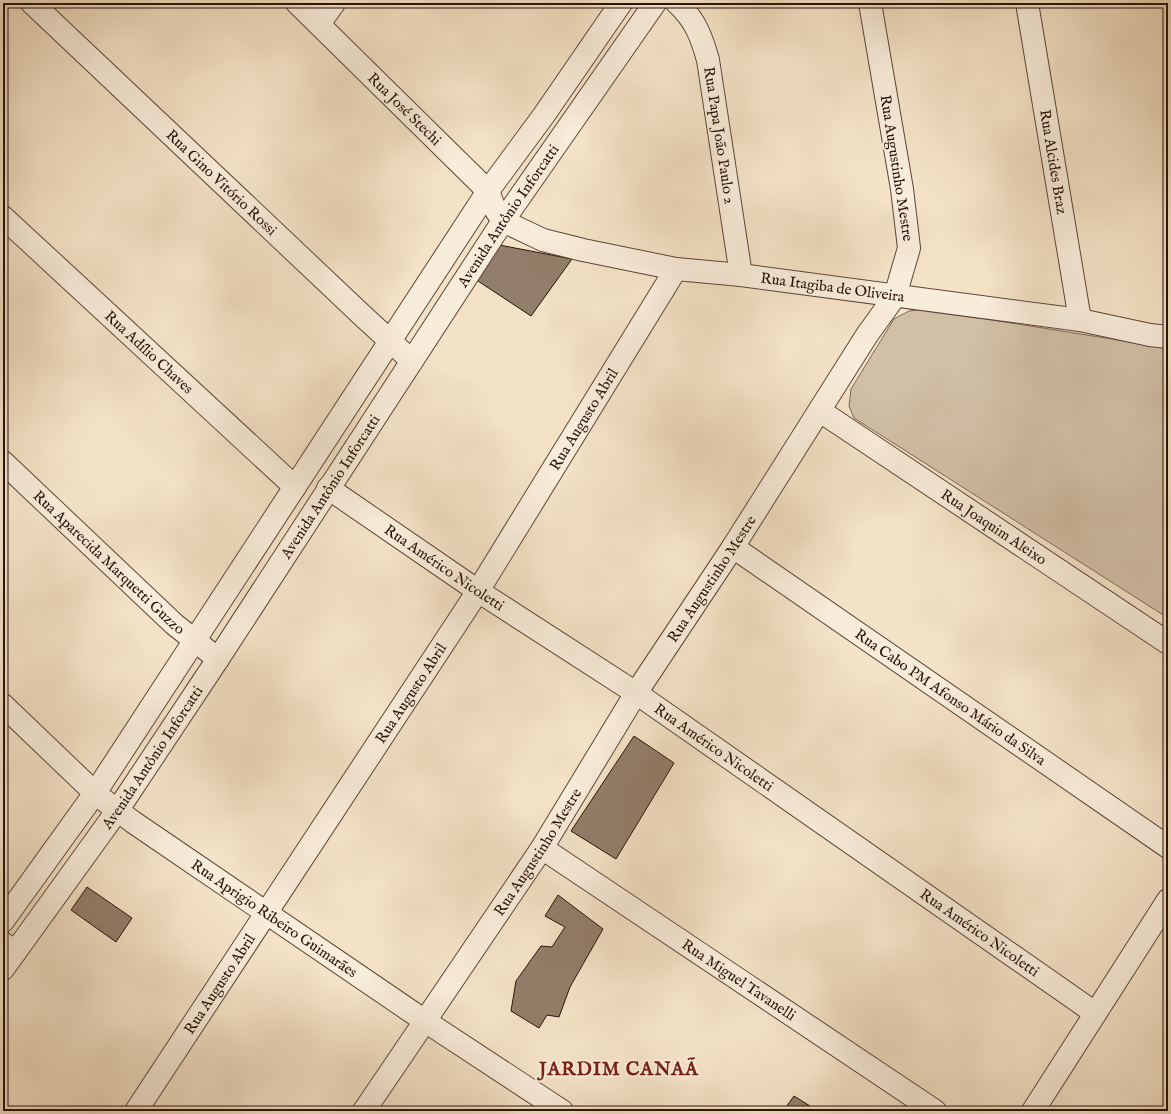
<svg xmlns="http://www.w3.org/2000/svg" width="1171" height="1114" viewBox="0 0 1171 1114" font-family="'IM FELL English',serif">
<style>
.green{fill:#d1bfa6;stroke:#7d6858}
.building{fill:#937e6b;stroke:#291209}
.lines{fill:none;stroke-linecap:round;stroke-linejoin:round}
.minor-casing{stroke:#5c4638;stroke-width:24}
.tertiary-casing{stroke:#5c4638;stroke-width:24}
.minor{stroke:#f8ecda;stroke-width:22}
.tertiary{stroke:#f8ecda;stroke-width:22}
.labels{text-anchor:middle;stroke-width:4;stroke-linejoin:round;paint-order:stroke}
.street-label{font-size:15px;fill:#291209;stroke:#f8ecda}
.district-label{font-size:19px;font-weight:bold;letter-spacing:1px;fill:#7a1f14;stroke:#f8ecda}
</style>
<rect width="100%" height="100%" fill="#f4e2c6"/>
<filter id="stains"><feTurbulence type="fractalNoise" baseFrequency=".005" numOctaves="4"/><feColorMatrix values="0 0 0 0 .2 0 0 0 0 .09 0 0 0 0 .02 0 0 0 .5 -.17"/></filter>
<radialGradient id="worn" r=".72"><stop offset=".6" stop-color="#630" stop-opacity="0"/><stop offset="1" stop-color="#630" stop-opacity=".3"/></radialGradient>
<path class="green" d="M924,309l244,39v270l-314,-200 -5,-12 2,-17 43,-70 15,-8z"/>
<path class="building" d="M489,243l83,16 -41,57 -56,-37z
M634,736l40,27 -58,96 -45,-28z
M87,887l45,31 -16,24 -45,-32z
M558,895l45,34 -33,58 -11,30 -12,-2 -8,13 -28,-17 5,-30 25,-35 11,1 13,-20 -20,-11z
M794,1096l24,15h-35z"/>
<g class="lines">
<defs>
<g id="minor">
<path id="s1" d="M32,3l333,315 47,43"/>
<path id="s2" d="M297,3l191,188 7,18 8,12"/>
<path id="s3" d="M677,3c18,16 25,35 31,57l33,215"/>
<path id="s4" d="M1027,3l53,317"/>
<path d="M319,24l15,-21"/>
<path id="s5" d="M3,217l292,270"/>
<path id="s6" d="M820,411l348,232"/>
<path id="s7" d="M3,462l171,162 44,35"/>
<path id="s8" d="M328,488l150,103 158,102 459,320"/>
<path id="s9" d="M733,547l435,300"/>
<path d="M3,705l92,88"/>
<path id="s10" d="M542,848l393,263"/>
<path d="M3,943l12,9"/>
<path id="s11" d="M136,1111l342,-520 198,-322"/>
<path id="s12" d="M562,1111l-137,-90 117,-173 94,-155 97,-146 134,-212 28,-39 14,-48 -7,-59 -32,-186"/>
<path d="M1033,1111l135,-211"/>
</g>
<g id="tertiary">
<path id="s13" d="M503,221l40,19 40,10 93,19 65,6 339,45 70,15 18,2"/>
<path id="s14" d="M105,801l28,21 292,199 -61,90"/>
<path d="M3,921l92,-128 393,-602 56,-76 77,-112"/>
<path id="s15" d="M3,969l114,-158 101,-152 285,-438 152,-218"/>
</g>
</defs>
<use href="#minor" class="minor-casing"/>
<use href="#tertiary" class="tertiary-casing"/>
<use href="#minor" class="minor"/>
<use href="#tertiary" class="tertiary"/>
</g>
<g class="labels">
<g class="street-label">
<text dy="5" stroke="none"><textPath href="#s2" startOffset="151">Rua José Stechi</textPath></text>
<text dy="5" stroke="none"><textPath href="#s3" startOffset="142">Rua Papa João Paulo 2</textPath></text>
<text dy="5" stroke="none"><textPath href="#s4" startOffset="161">Rua Alcides Braz</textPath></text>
<text transform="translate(897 168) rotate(81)" y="5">Rua Augustinho Mestre</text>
<text dy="5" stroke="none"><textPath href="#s1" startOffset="261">Rua Gino Vitório Rossi</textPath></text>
<text dy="5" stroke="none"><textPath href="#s15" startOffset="907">Avenida Antônio Inforcatti</textPath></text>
<text dy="5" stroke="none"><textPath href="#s13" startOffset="338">Rua Itagiba de Oliveira</textPath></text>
<text dy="5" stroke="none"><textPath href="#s5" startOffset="199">Rua Adílio Chaves</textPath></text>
<text dy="5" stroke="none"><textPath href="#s11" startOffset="824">Rua Augusto Abril</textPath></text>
<text dy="5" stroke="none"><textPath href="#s15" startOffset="583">Avenida Antônio Inforcatti</textPath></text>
<text dy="5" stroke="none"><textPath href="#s6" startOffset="209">Rua Joaquim Aleixo</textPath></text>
<text dy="5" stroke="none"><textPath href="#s7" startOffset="146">Rua Aparecida Marquetti Guzzo</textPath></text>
<text dy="5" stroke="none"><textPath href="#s8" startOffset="141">Rua Américo Nicoletti</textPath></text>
<text dy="5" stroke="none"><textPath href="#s12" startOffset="691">Rua Augustinho Mestre</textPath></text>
<text dy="5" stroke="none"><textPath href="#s11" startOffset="500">Rua Augusto Abril</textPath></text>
<text dy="5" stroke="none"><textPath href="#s9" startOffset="264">Rua Cabo PM Afonso Mário da Silva</textPath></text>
<text dy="5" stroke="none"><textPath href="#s8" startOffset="465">Rua Américo Nicoletti</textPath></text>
<text dy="5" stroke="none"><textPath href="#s15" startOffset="259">Avenida Antônio Inforcatti</textPath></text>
<text dy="5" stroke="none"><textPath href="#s12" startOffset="367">Rua Augustinho Mestre</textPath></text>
<text dy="5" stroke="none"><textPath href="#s14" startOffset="206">Rua Aprigio Ribeiro Guimarães</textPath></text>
<text dy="5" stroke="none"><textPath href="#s8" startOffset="789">Rua Américo Nicoletti</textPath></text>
<text dy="5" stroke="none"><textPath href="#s10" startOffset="237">Rua Miguel Tavanelli</textPath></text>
<text dy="5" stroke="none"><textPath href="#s11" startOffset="152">Rua Augusto Abril</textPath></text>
</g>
<g class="district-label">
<text x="619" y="1075">JARDIM CANAÃ</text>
</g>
</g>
<rect width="1171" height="1114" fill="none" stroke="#f4e2c6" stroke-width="16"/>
<rect x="4" y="4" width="1163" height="1106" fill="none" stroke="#291209" stroke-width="2"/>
<rect x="8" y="8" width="1155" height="1098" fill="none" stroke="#291209"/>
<rect width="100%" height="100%" filter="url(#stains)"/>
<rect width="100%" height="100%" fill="url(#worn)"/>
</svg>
